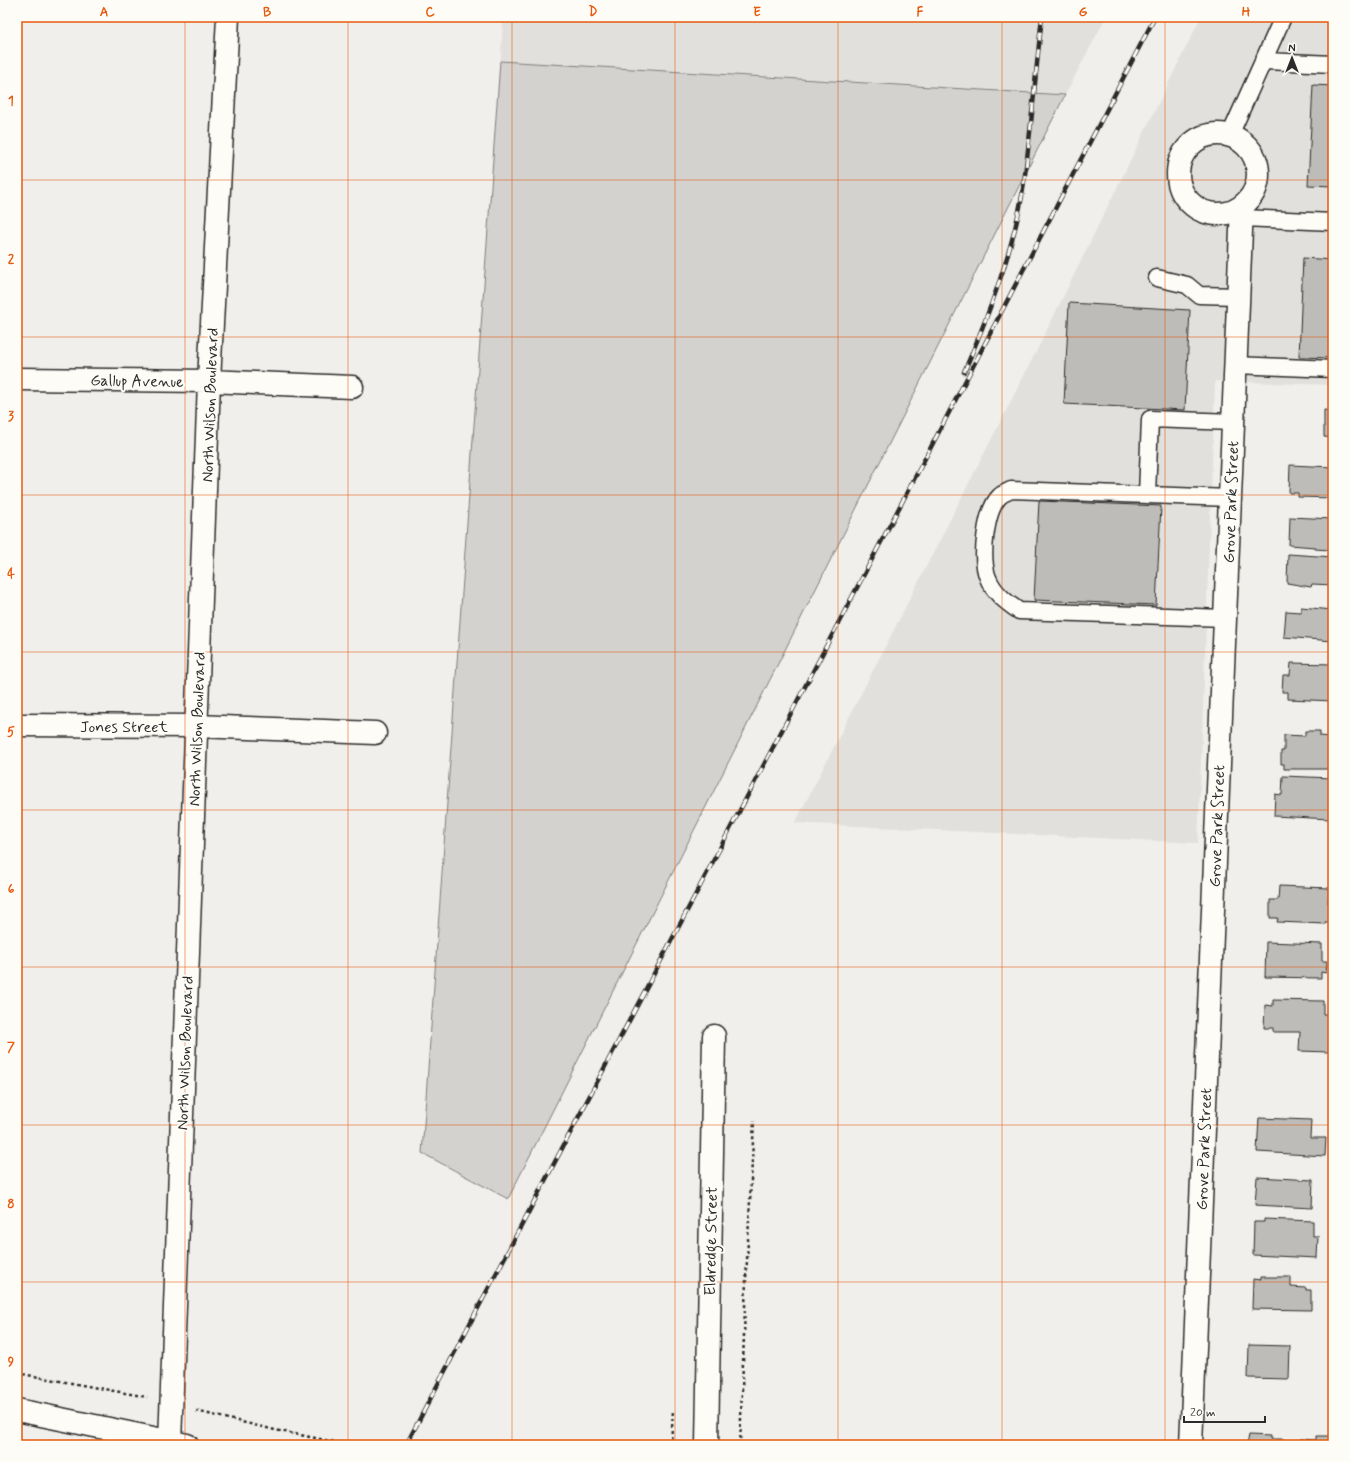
<svg xmlns="http://www.w3.org/2000/svg" width="1350" height="1462" viewBox="0 0 1350 1462" font-family="Mynerve,sans-serif">
<style>
.built{fill:#e1e0dc}
.green{fill:#d3d2cf;stroke:#7f7e7d}
.building{fill:#bdbcb8;stroke:#2b2b2b}
.lines{fill:none;stroke-linecap:round;stroke-linejoin:round}
.lane-casing{stroke:#2b2b2b;stroke-width:19}
.street-casing{stroke:#2b2b2b;stroke-width:25}
.path{stroke:#2b2b2b;stroke-width:2.5;stroke-dasharray:3 3;stroke-linecap:butt}
.lane{stroke:#fdfcf7;stroke-width:16}
.street{stroke:#fdfcf7;stroke-width:22}
.rail-casing{stroke:#2b2b2b;stroke-width:4.5}
.rail{stroke:#fdfcf7;stroke-width:3;stroke-dasharray:9;stroke-linecap:butt}
.grid{fill:none;stroke:#e8590c;stroke-width:1;stroke-opacity:0.55}
.labels{text-anchor:middle;stroke-width:4;stroke-linejoin:round;paint-order:stroke}
.street-label{font-size:16px;fill:#2b2b2b;stroke:#fdfcf7}
.neatline{fill:none;stroke:#e8590c;stroke-width:1.5}
.grid-label{font-size:13px;text-anchor:middle;font-weight:bold;fill:#e8590c}
</style>
<rect width="100%" height="100%" fill="#f0efeb"/>
<filter id="ink" filterUnits="userSpaceOnUse"><feTurbulence type="fractalNoise" baseFrequency=".025" numOctaves="2"/><feDisplacementMap in="SourceGraphic" scale="8" xChannelSelector="R" yChannelSelector="G"/><feConvolveMatrix kernelMatrix="1 2 1 2 8 2 1 2 1" color-interpolation-filters="sRGB"/></filter>
<g filter="url(#ink)">
<path class="built" d="M503,17h603l-151,287 -466,-19z
M1201,17h132v368l-118,-4 -17,462 -403,-20 241,-471z"/>
<path class="green" d="M500,61l565,34 -557,1104 -86,-46z"/>
<path class="building" d="M1313,85l20,1v100l-25,-1z
M1303,258l30,2v98l-34,-1z
M1069,303l121,7 -5,100 -121,-6z
M1324,410l9,1v27l-9,-1z
M1290,465l43,2v31l-35,-1v-4h-9z
M1039,501l122,5 -5,99 -122,-5z
M1290,517l43,2v28h-4v3l-14,-1v-2l-26,-2z
M1288,554l45,3v28l-21,-1 -1,3 -24,-4z
M1301,607l32,3v31l-49,-4 2,-26 15,1z
M1291,663l42,1v37l-45,-2v-7h-6l1,-17h7z
M1305,731h15v5l10,1 -1,32h-45v-5h-3v-13h3v-16l21,1z
M1283,776l50,2v37h-3v4l-56,-3 1,-22 7,1z
M1279,886l50,2 -1,15 5,1v18h-8v2l-48,-2 1,-4h-8v-18h8z
M1266,942l56,2v17h5l-1,12 -5,-1v6l-56,-1z
M1273,1000l50,1v13h7l-1,38 -30,-1 1,-19h-27v-4h-9l1,-23 8,1z
M1259,1118l52,2 -1,18h16l-1,18 -68,-4z
M1257,1177l56,3 -1,28 -57,-3z
M1264,1219l49,2v15h5l-1,22 -64,-3 1,-33h10z
M1261,1277h30v10l15,1v2h5v20l-59,-1 1,-30 8,1z
M1249,1345l41,1 -1,33 -41,-1z
M1249,1435l22,1v3h13v6h-37z
M1316,1436h17v9h-32v-6l15,1z"/>
<g class="lines">
<defs>
<path id="lane" d="M1263,61l70,3
M1230,135l53,-118
M1242,218l91,4
M1157,278l30,7 12,10 39,1
M1235,365l98,4
M1147,495l3,-76 83,3
M1225,618l-206,-7c-13,-9 -25,-18 -31,-33 -8,-18 -3,-68 12,-82 3,-3 8,-4 11,-6l219,8"/>
<path id="street" d="M1178 174a40 40 0 1 1 80 0a40 40 0 1 1-80 0Z
M17,379l192,2 143,6
M17,725l179,1 179,7
M17,1410l170,35
M170,1442l39,-1061 19,-364
M707,1445l7,-409
M1191,1445l51,-1239"/>
</defs>
<use href="#lane" class="lane-casing"/>
<use href="#street" class="street-casing"/>
<path class="path" d="M17,1373l130,24
M196,1411l79,19 75,15
M671,1445l2,-35
M740,1445l6,-165 8,-159"/>
<use href="#lane" class="lane"/>
<use href="#street" class="street"/>
<defs>
<path id="rail" d="M964,372c23,-53 48,-119 58,-176 9,-59 13,-120 20,-179
M406,1445l525,-998 224,-430"/>
</defs>
<use href="#rail" class="rail-casing"/>
<use href="#rail" class="rail"/>
</g>
</g>
<path class="grid" d="M185,17v1428M348,17v1428M512,17v1428M675,17v1428M838,17v1428M1002,17v1428M1165,17v1428M17,180h1316M17,337h1316M17,495h1316M17,652h1316M17,810h1316M17,967h1316M17,1125h1316M17,1282h1316"/>
<g class="labels">
<g class="street-label">
<text transform="translate(137 380) rotate(1)" y="6">Gallup Avenue</text>
<text transform="translate(209 405) rotate(-88)" y="6">North Wilson Boulevard</text>
<text transform="translate(1230 502) rotate(-88)" y="6">Grove Park Street</text>
<text x="124" y="732">Jones Street</text>
<text transform="translate(196 729) rotate(-88)" y="6">North Wilson Boulevard</text>
<text transform="translate(1216 826) rotate(-88)" y="6">Grove Park Street</text>
<text transform="translate(184 1053) rotate(-88)" y="6">North Wilson Boulevard</text>
<text transform="translate(1203 1149) rotate(-88)" y="6">Grove Park Street</text>
<text transform="translate(710 1241) rotate(-89)" y="6">Eldredge Street</text>
</g>
</g>
<rect width="1350" height="1462" fill="none" stroke="#fdfcf7" stroke-width="44"/>
<g transform="translate(1292 58)" stroke="#fdfcf7" stroke-width="3" paint-order="stroke">
<path d="M0-3L7 15L0 10L-7 15Z" fill="#2b2b2b"/>
<text y="-6" font-size="11" font-weight="bold" text-anchor="middle" fill="#2b2b2b">N</text>
</g>
<path d="M1184 1416v6h81v-6" fill="none" stroke="#2b2b2b" stroke-width="2"/>
<text x="1190" y="1416" font-size="12" fill="#2b2b2b" stroke="#fdfcf7" stroke-width="3" paint-order="stroke">20 m</text>
<rect x="22" y="22" width="1306" height="1418" class="neatline"/>
<g class="grid-label">
<text x="104" y="16">A</text>
<text x="267" y="16">B</text>
<text x="430" y="16">C</text>
<text x="593" y="16">D</text>
<text x="757" y="16">E</text>
<text x="920" y="16">F</text>
<text x="1083" y="16">G</text>
<text x="1246" y="16">H</text>
<text x="11" y="105">1</text>
<text x="11" y="263">2</text>
<text x="11" y="420">3</text>
<text x="11" y="578">4</text>
<text x="11" y="736">5</text>
<text x="11" y="893">6</text>
<text x="11" y="1051">7</text>
<text x="11" y="1208">8</text>
<text x="11" y="1366">9</text>
</g>
</svg>
